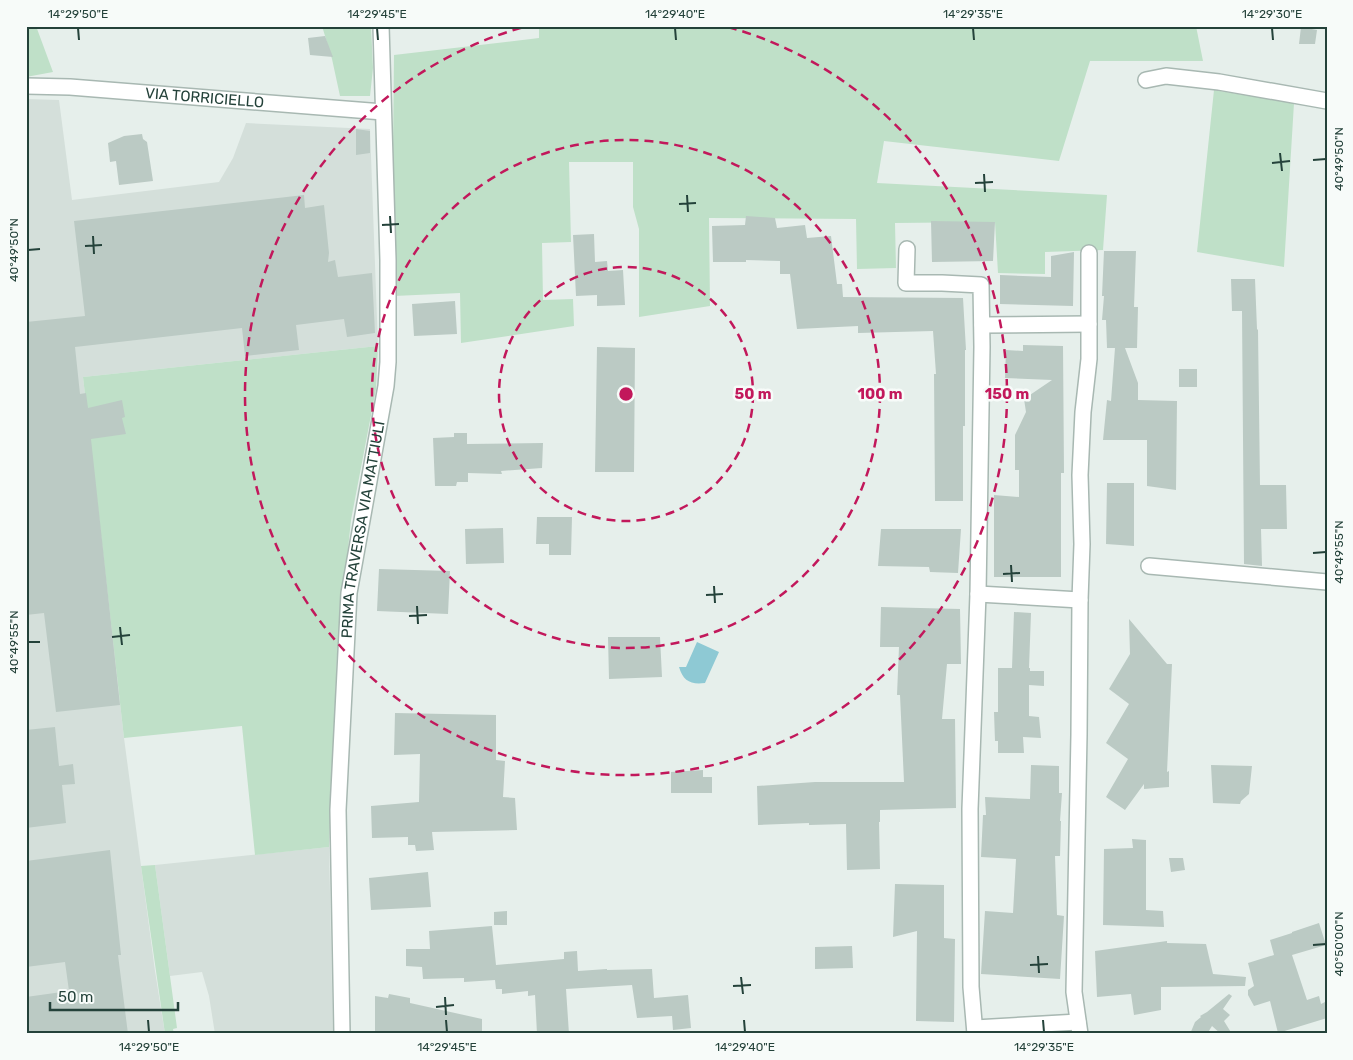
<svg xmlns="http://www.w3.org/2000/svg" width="1353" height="1060" viewBox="0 0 1353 1060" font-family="Rubik,sans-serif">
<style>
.built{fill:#d4dfda}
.green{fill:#bfe0c8}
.water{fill:#8ec9d4}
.building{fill:#bbcac4}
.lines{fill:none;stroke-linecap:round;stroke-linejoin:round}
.street-casing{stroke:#a8b8b2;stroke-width:18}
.street{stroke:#fff;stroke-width:15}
.ticks{fill:none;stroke:#24423a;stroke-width:2}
.ring{fill:none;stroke:#c2185b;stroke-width:2.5;stroke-dasharray:9 6}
.labels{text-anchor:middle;stroke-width:5;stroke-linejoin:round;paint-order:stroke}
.street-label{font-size:15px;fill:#24423a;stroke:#f7fbf9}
.centre{fill:#c2185b;stroke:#f7fbf9;stroke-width:2.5}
.ring-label{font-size:15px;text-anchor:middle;font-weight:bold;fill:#c2185b;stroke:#f7fbf9;stroke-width:5;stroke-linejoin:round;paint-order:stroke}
.neatline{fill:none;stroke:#24423a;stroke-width:2}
.ticks-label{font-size:12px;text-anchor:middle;fill:#24423a}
</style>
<rect width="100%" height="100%" fill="#e6efeb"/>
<path class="built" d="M26,99l33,1 13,100 147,-18 14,-24 13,-35 124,6 8,217 -295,31 41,361 31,233 10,63h-139z
M329,847l4,187h-118l-6,-38 -7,-24 -32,4 -15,-111z"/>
<path class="green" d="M26,26h10l17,46 -27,5z
M322,26h49l2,42 -3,28h-30l-8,-37z
M539,26h657l7,35h-113l-31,100 -175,-20 -7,42 230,12 -4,55 -58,2v22l-47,-1 -3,-51 -100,1 1,45 -39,1 -1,-50 -147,-1 1,88 -71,11v-88l-6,-22v-45h-64l2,80 -29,1 1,57 30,-1 1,27 -113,17 -1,-50 -66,3 -1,-143 1,-98 145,-17z
M1214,90l80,13 -10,164 -87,-15z
M378,346l-2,43 -25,131 -14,135 -8,192 -74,8 -13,-129 -118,12 -41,-361z
M155,865l22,163 -4,1 1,5h-9l-24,-168z"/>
<path class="water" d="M697,642l22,10 -14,31c-14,2 -22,-2 -26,-16h7z"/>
<path class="building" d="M1301,27l16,3 -2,14h-16z
M325,36l8,21 -23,-2 -2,-17z
M356,129l14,2v22l-14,2z
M142,134l1,5 4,3 6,39 -34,4 -3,-24 -6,1 -2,-19 16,-7z
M304,195l1,13 19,-3 5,48 -1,9 7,-2 3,17 34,-4 3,60 -28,4 -3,-18 -48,6 3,25 -54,6 -3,-28 -167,19 5,47 6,-1 2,15 34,-8 3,17 -3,1 4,16 -35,5 29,266 -64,7 -12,-99 -18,2v-293l59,-6 -11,-95z
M746,216l29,2 2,10 28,-3 2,13 24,-2 6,48h5l1,13 120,1 3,52h-1v76h-2v75h-28l-1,-127h2l-3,-43 -75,2v-7l-61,3 -7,-55h-10v-13l-34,-1v2h-33l-1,-36 33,-1z
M931,221l64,1 -2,39 -61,1z
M594,234l1,28 12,-1 1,10 15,-1 2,35 -28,1v-11l-21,1 -3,-61z
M1104,251h32l-2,56h4l-1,41h-12l13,35v17l39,1 -1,89 -29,-4v-46h-44l4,-40 4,1 4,-53h-8l-1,-28h-4l2,-24h-2z
M1074,252l-1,54 -73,-2v-29l51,2v-21z
M1231,279h24l2,50 1,1 2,155h26l1,44h-26l1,37 -18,-2 -2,-253h-10z
M455,301l2,33 -43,2 -2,-32z
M1023,345l40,1 1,127h-3v104h-67v-82l25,2v-27h-4v-35l11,-23 -2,-13 28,-19 -47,-2 1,-28 17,1z
M597,347l38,1 -1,124h-39z
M1179,369h18v18h-18z
M454,433h13v11l76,-1 -1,25 -41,3 1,3 -34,-1v9h-11l-1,4h-21l-2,-48 21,-1z
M1107,483h27v63l-28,-2z
M537,517h35l-1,38h-22v-11h-13z
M503,528l1,35 -38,1 -1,-35z
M881,529h80l-3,44 -28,-1 -1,-5 -51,-1z
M379,569l71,2 -2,43 -71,-3z
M881,607l79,2 1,55h-14l-5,55h13l1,89 -76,2v12h-1l1,47 -33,1 -1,-46 -37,1v-2l-51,2 -1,-39 58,-4h89l-4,-87h-3l2,-48h-19z
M1014,612l17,1 -2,55h1v3h14v15l-15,-1v31l10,1 2,21 -18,-1 1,16h-26v-12h-3l-1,-29h4v-44h14z
M1129,619l38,45h5l-5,108 2,-1v16l-25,2v-5l-19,26 -19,-13 22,-38 -22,-16 23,-39 -20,-15 21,-35z
M608,637h52l2,40 -53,2z
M395,713l101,2v45l9,1 -2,36 12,1 2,32 -85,2 2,18 -18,1 -1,-6h-7v-8l-36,1 -1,-32 48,-4 1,-48 -26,1z
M55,727l4,39 14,-2 2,20 -13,1 4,38 -40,5v-98z
M1031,765l28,1v27h3l-2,28h1l-1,35h-5l2,59 7,1 -4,63 -79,-5 4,-63 28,2 3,-54 -35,-2 2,-42h3l-1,-18 45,2z
M1211,765l41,1 -3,28 -8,7 -1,3 -27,-1z
M703,770v7h9v16h-41v-21z
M1132,839l14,1v70l17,1 1,16 -61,-2 1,-76 29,-1z
M110,850l11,105h-3l10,79h-102v-37l43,-6 -4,-29 -39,5v-106z
M1169,858h14l2,12 -14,2z
M428,872l3,35 -60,3 -2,-32z
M895,884l49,1v53l11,1 -1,83 -38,-1 1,-90 -24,6z
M507,911v14h-13v-13z
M1319,923l7,22 -34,10 15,45 12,-4 2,8 6,-3v17l-49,15 -8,-32 -16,5 -6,-11v-5l6,-4 -6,-23 26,-8 -4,-15 22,-7v-1z
M492,926l4,39 68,-6v-7l13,-1 1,20 29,-2v1l45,-1 2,29 34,-3 3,33 -18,2 -1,-14 -35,2 -5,-33 -66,4 3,45h-32l-2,-39 -7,1v-5l-26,3v-5h-6l-1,-9 -31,2v-4l-41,1 -1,-12 -16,-1v-17h24l-1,-18z
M1167,941v2l39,1 7,30 33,3 -1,9 -84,1v23l-27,5 -3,-21 -34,3 -2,-46z
M852,946l1,22 -38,1v-22z
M389,994l21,4v5l72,16v15h-107v-38l13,2z
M1229,994l3,2 -9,13 7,6 -6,6 8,13h-11l-9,-8 -5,8h-17l5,-12 6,-5 -1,-1 7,-4z"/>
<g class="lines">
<defs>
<g id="street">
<path d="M1146,80l20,-4 53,6 108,19"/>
<path id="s1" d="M26,86l44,1 313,25"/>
<path d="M907,249l-1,34h36l39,2 1,62 -4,247 -8,215 1,178 4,47"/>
<path d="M982,325l107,-1"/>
<path d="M1149,566l178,16"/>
<path d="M978,594l102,6"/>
<path d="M975,1028l103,-6"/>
<path id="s2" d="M342,1034l-4,-224 11,-217 37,-207 2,-24v-102l-7,-234"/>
<path d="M1080,1034l-6,-42 5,-257 1,-135 2,-56 -2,-69 3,-63 6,-53v-106"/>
</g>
</defs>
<use href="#street" class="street-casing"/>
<use href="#street" class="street"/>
</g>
<path class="ticks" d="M78,28l1,12M377,28l1,12M675,28l1,12M973,28l1,12M1272,28l1,12M1280,153l2,18M1313,160l13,-1M1272,163l18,-2M984,174l1,18M975,183l18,-1M687,195l1,17M679,204l17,-1M390,216l1,17M382,225l17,-1M93,236l1,18M85,246l17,-1M28,250l12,-1M1313,553l13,-1M1011,565l1,17M1003,574l17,-1M714,586l1,17M706,595l17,-1M417,606l1,18M409,616l18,-1M120,627l2,18M112,637l18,-2M28,642h12M1313,945l13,-1M1038,956l1,17M1030,965l18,-1M741,977l2,17M733,986l18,-1M445,997l1,18M436,1007l18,-2M148,1020l1,12M446,1020l1,12M744,1020l1,12M1043,1020l1,12"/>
<g class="ring">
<circle cx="626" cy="394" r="127"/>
<circle cx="626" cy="394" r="254"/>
<path d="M728 27A381 381 0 1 1 524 27"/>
</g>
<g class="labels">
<g class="street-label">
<text dy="5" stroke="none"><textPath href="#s1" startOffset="179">VIA TORRICIELLO</textPath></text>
<text dy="5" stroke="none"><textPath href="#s2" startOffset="506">PRIMA TRAVERSA VIA MATTIULI</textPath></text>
</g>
</g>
<circle cx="626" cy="394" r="8" class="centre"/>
<g class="ring-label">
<text x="753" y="399">50 m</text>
<text x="880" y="399">100 m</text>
<text x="1007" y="399">150 m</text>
</g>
<rect width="1353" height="1060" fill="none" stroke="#f7fbf9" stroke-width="55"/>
<path d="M50 1002v8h128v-8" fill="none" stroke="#24423a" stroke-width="2.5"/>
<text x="58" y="1002" font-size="15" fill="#24423a" stroke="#f7fbf9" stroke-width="4" paint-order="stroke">50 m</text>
<rect x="28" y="28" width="1298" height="1004" class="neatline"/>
<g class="ticks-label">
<text x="78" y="18">14°29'50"E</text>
<text x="377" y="18">14°29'45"E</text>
<text x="675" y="18">14°29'40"E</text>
<text x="973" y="18">14°29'35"E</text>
<text x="1272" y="18">14°29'30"E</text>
<text transform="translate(1339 159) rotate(-90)" y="4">40°49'50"N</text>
<text transform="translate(14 250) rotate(-90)" y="4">40°49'50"N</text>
<text transform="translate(1339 552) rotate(-90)" y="4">40°49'55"N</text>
<text transform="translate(14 642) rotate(-90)" y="4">40°49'55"N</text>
<text transform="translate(1339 944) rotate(-90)" y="4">40°50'00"N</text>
<text x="149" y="1051">14°29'50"E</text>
<text x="447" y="1051">14°29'45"E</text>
<text x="745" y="1051">14°29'40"E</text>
<text x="1044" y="1051">14°29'35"E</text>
</g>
</svg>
